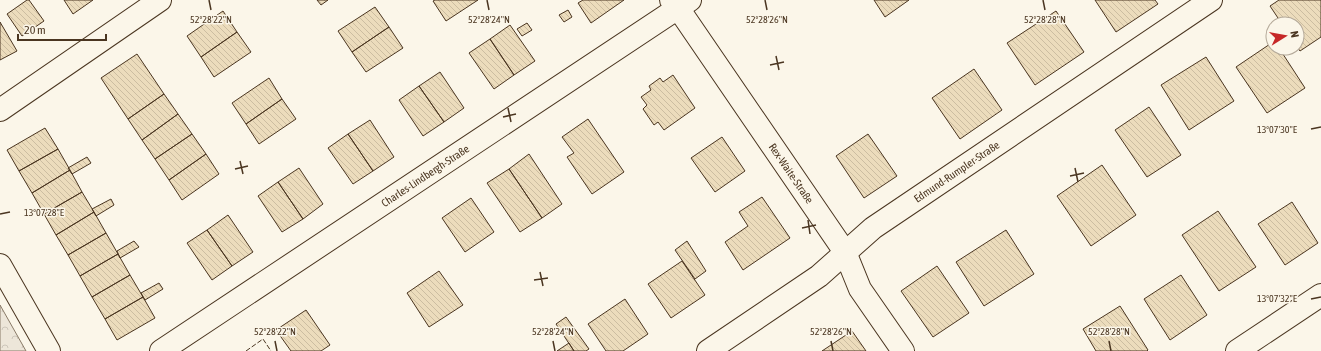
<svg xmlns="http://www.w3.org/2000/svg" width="1321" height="351" viewBox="0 0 1321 351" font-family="'Asap Condensed',sans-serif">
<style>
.park{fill:url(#park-crowns);stroke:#887966}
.building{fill:url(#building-back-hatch);stroke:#4a3520}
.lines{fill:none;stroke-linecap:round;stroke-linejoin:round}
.minor-casing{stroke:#4a3520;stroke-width:24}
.minor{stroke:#fbf6e9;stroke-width:22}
.fence{stroke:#4a3520;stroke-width:1;stroke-dasharray:5 2;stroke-linecap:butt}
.ticks{fill:none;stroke:#4a3520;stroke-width:1.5}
.labels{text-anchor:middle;stroke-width:3;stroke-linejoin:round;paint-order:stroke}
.street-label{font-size:11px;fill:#4a3520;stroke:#fbf6e9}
.ticks-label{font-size:10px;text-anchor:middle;fill:#4a3520;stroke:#fbf6e9;stroke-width:3;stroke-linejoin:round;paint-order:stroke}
</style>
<defs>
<pattern id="park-crowns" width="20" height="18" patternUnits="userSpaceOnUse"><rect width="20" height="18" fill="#ede6d9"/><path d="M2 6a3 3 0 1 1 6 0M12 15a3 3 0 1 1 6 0" fill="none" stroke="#cdc6ba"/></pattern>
<pattern id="building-back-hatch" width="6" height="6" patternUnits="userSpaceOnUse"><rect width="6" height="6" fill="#ecdcbc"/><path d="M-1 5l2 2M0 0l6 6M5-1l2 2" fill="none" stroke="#ccbda1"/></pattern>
</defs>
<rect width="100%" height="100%" fill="#fbf6e9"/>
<path class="park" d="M0,305l26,46h-26z"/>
<path class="building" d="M27,0h2l15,21 -22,15 -15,-22z
M64,0h29l-20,14z
M317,0h11l-7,5z
M435,0h43l-32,21 -13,-20z
M583,0h41l-33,23 -13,-20z
M874,0h35l-24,17z
M1095,0h60l3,4 -42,28z
M1279,0h42v37l-21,14 -3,-4v-23h-15l-12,-18z
M375,7l14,20 -37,25 -14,-21z
M568,10l4,7 -8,5 -5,-7z
M223,11l14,21 -36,25 -14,-21z
M1056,11l28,41 -49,33 -28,-42z
M0,22l17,29 -17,9z
M527,23l5,7 -10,6 -5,-7z
M510,25l25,36 -21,14 -24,-36z
M389,27l14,21 -37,24 -14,-20z
M237,32l14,20 -37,25 -13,-20z
M490,39l24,36 -20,14 -25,-36z
M1273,42v6h6l26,40 -38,25 -31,-46z
M137,54l27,40 -36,25 -27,-41z
M1206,57l28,44 -45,29 -28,-45z
M974,69l28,41 -42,29 -28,-41z
M440,72l24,36 -20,14 -25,-36z
M673,75l22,33 -31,22 -6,-8 -4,3 -11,-16 4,-4 -6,-8 10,-7 -2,-4 11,-8 3,4z
M269,78l13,21 -36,25 -14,-21z
M419,86l25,36 -21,14 -24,-36z
M164,94l14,20 -36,26 -14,-21z
M282,99l14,20 -37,25 -13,-20z
M1149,107l32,48 -34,22 -32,-47z
M178,114l14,20 -37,25 -13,-19z
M588,119l36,53 -32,22 -25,-37 7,-4 -12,-16z
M370,120l24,37 -21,14 -25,-37z
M45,128l13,21 -39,22 -12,-21z
M192,134l14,20 -37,26 -14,-21z
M348,134l25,37 -20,13 -25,-36z
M868,134l29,42 -33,22 -28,-42z
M722,137l23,34 -30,21 -24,-34z
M58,149l12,21 -38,23 -13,-22z
M206,154l13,20 -37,26 -13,-20z
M529,154l33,50 -20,14 -33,-49z
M87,157l4,6 -19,11 -4,-6z
M1102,165l34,50 -45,31 -34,-50z
M299,168l24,36 -20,15 -25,-37z
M509,169l33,49 -22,14 -33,-49z
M70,170l12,22 -38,22 -12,-21z
M278,182l25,37 -21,13 -24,-36z
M82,192l12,20 -38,23 -12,-21z
M762,197l28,41 -47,32 -18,-28 23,-16 -9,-14z
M471,198l23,34 -29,20 -23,-34z
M111,199l3,6 -18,11 -4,-7z
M1292,202l26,41 -33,22 -27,-41z
M1218,211l38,56 -37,24 -37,-56z
M94,212l12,21 -38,22 -12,-20z
M228,215l25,37 -21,14 -25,-36z
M207,230l25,36 -20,14 -25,-37z
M1006,230l28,44 -50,32 -28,-44z
M106,233l12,21 -38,22 -12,-21z
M134,241l5,6 -19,11 -3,-7z
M687,241l19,30 -11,8 -20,-29z
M118,254l12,21 -38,22 -12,-21z
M682,261l23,34 -34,23 -23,-34z
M937,266l32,47 -36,24 -32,-46z
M439,271l24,34 -34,22 -22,-34z
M130,275l13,22 -38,22 -13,-22z
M1181,275l26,40 -37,25 -26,-41z
M159,283l4,6 -18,11 -4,-7z
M143,297l12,21 -38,22 -12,-21z
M625,299l23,35 -25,17h-17l-18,-27z
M1120,306l28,44 -1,1h-51l-13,-22z
M306,310l24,35 -9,6h-30l-15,-21z
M566,317l23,32 -3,2h-12l-18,-27z
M852,331l14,20h-44z
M569,343l5,8h-17z"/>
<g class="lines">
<defs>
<g id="minor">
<path id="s1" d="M671,0l7,8 167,244 15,37 43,62"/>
<path d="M0,110l160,-110"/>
<path d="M0,265l49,86"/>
<path id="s2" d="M161,351l529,-351"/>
<path id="s3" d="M708,351l111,-75 54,-48 338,-228"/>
<path d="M1237,351l84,-56"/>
</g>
</defs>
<use href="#minor" class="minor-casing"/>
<use href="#minor" class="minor"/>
<path class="fence" d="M246,351l17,-12 8,12"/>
</g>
<path class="ticks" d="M209,0l2,10M487,0l2,10M765,0l2,10M1043,0l2,10M776,56l3,14M770,65l14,-3M508,108l3,14M503,117l13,-3M1311,129l10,-2M240,161l3,13M1075,168l3,14M235,169l13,-3M1070,176l14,-3M0,214l10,-2M808,220l2,14M802,228l14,-3M540,272l3,14M534,280l14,-2M1311,299l10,-2M275,341l2,10M553,341l2,10M831,341l2,10M1109,341l2,10"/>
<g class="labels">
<g class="street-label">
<text dy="4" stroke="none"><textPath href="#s3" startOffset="307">Edmund-Rumpler-Straße</textPath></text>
<text dy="4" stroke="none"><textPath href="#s1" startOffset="211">Rex-Waite-Straße</textPath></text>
<text dy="4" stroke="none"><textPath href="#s2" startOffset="317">Charles-Lindbergh-Straße</textPath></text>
</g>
</g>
<g class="ticks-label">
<text x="211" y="23">52°28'22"N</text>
<text x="489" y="23">52°28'24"N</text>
<text x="767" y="23">52°28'26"N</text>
<text x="1045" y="23">52°28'28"N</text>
<text x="1277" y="133">13°07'30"E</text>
<text x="44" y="216">13°07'28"E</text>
<text x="1277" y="302">13°07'32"E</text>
<text x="275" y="335">52°28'22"N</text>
<text x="553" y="335">52°28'24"N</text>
<text x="831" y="335">52°28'26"N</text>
<text x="1109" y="335">52°28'28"N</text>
</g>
<g transform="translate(1285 36) rotate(79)"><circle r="19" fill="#fbf6e9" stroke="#b4a999"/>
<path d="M0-3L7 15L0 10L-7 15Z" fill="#c62828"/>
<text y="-6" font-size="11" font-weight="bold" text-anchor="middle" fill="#4a3520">N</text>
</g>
<path d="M18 34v6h88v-6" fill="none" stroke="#4a3520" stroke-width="2"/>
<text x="24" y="34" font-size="12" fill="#4a3520" stroke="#fbf6e9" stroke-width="3" paint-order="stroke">20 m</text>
</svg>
